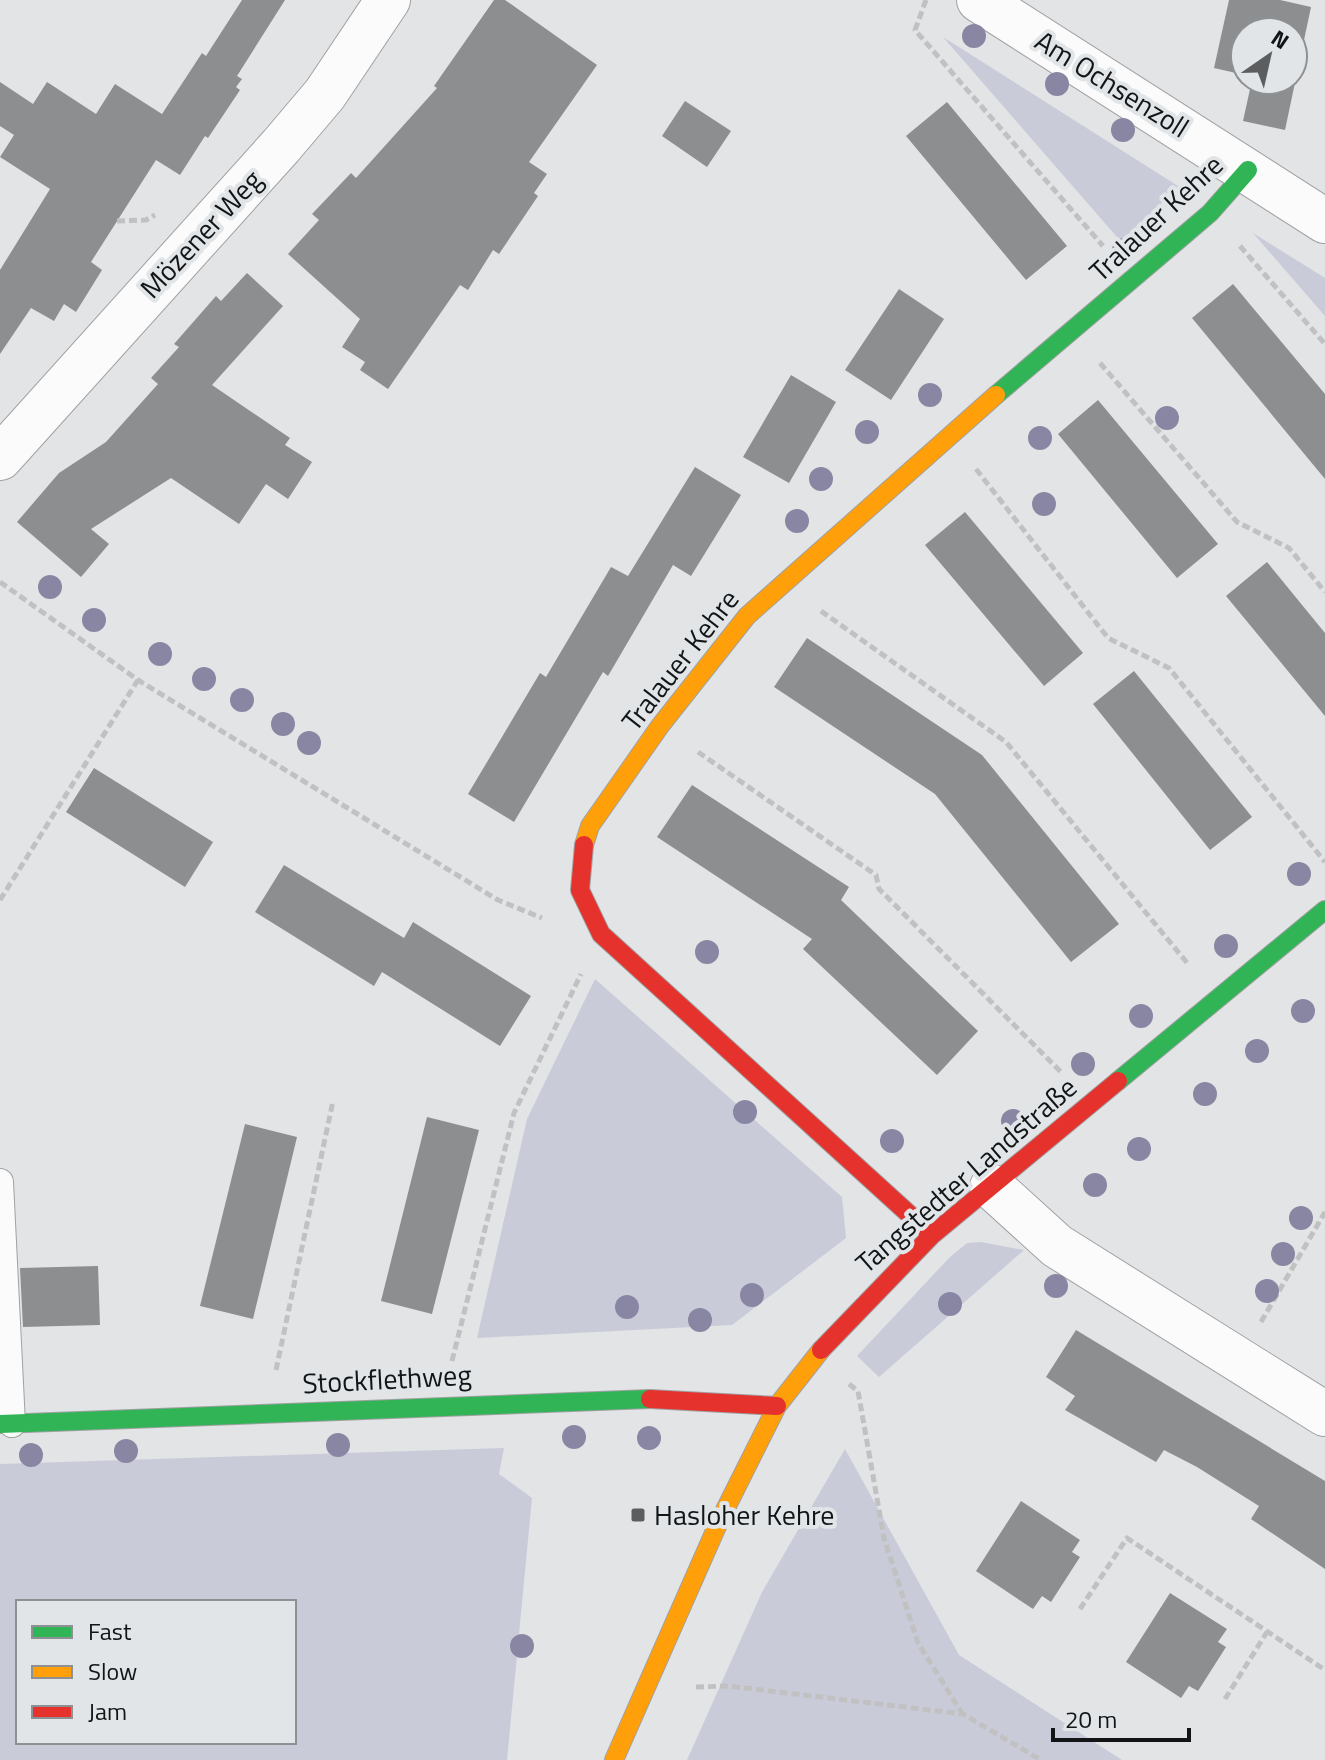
<svg xmlns="http://www.w3.org/2000/svg" width="1325" height="1760" viewBox="0 0 1325 1760" font-family="'Titillium Web',sans-serif">
<style>
.green{fill:#cacbd9;fill-rule:evenodd}
.building{fill:#8d8e90}
.lines{fill:none;stroke-linecap:round;stroke-linejoin:round}
.lane-casing{stroke:#a0a1a3;stroke-width:28}
.street-casing{stroke:#a0a1a3;stroke-width:46}
.fast-casing{stroke:#a0a1a3;stroke-width:20}
.slow-casing{stroke:#a0a1a3;stroke-width:20}
.jam-casing{stroke:#a0a1a3;stroke-width:20}
.path{stroke:#c1c1c2;stroke-width:5;stroke-dasharray:8 4;stroke-linecap:butt}
.lane{stroke:#fbfbfb;stroke-width:26}
.street{stroke:#fbfbfb;stroke-width:44}
.fast{stroke:#30b455;stroke-width:18}
.slow{stroke:#ff9f0a;stroke-width:18}
.jam{stroke:#e5322d;stroke-width:18}
.tree{fill:#8986a3}
.poi-dot{fill:#5b5d5e;stroke:#e1e5e7;stroke-width:3}
.labels{text-anchor:middle;stroke-width:8;stroke-linejoin:round;paint-order:stroke}
.street-label{font-size:28px;fill:#121415;stroke:#e1e5e7}
.poi-label{font-size:28px;fill:#121415;stroke:#e1e5e7;text-anchor:start}
</style>
<rect width="100%" height="100%" fill="#e2e4e6"/>
<path class="green" d="M943,37l235,149 -55,58z
M1253,233l72,45v38z
M595,979l247,218 4,41 -114,87 -255,13 50,-219z
M981,1242l43,8 -145,127 -22,-21 93,-99 17,-14z
M504,1448l-5,26 33,24 -25,262h-507v-296zM18,1602h276v140h-276z
M845,1449l114,206 163,105h-435l75,-168z"/>
<path class="building" d="M242,0h43l-48,76 5,3 -6,8 4,3 -32,48 -3,-2 -25,39 -24,-15 -65,102 11,8 -26,42 -12,-8 -10,17 -23,-13 -31,46v-84l50,-81 -50,-32 14,-22 -14,-9v-44l33,22 14,-22 49,32 19,-30 47,30 40,-61 4,3z
M494,0h11l92,65 -68,97 18,12 -13,19 4,3 -39,58 -6,-4 -25,40 -8,-5 -72,104 -28,-19 5,-8 -23,-15 18,-28 -72,-65 31,-34 -7,-6 39,-41 5,5 81,-90 -3,-2z
M1229,0h51l31,7 -26,123 -42,-9 9,-41h41v-48h-48v43l-31,-7z
M685,101l46,30 -24,36 -45,-31z
M947,102l120,144 -41,34 -120,-144z
M247,273l36,33 -71,79 78,53 -5,7 27,17 -24,37 -22,-15 -27,40 -68,-46 -80,51 18,15 -28,33 -64,-55 42,-49 47,-31 52,-58 -7,-6 28,-31 -5,-3 42,-48 5,5z
M1233,284l92,110v85l-133,-161z
M899,289l45,30 -53,81 -46,-30z
M791,375l45,27 -47,81 -46,-26z
M1098,400l120,144 -41,34 -119,-144z
M695,467l46,28 -50,81 -18,-11 -65,111 -5,-4 -89,150 -46,-28 72,-121 6,4 65,-110 17,9z
M965,512l118,141 -39,33 -119,-141z
M1267,562l58,71v83l-99,-120z
M807,638l175,117 137,169 -48,38 -136,-168 -161,-107z
M1134,671l118,146 -42,33 -117,-146z
M94,768l119,74 -28,45 -119,-75z
M692,785l157,102 -8,13 137,131 -41,44 -134,-126 9,-10 -155,-102z
M284,865l120,73 9,-16 118,74 -31,50 -118,-74 -8,14 -119,-74z
M427,1117l52,13 -47,184 -51,-13z
M245,1124l52,13 -44,182 -53,-13z
M98,1266l2,59 -77,2 -3,-59z
M1076,1330l249,151v88l-74,-50 8,-13 -62,-39 -33,-17 -8,12 -91,-52 10,-14 -29,-19z
M1021,1501l59,39 -8,12 8,5 -29,45 -9,-6 -9,13 -57,-38z
M1170,1593l57,36 -9,13 8,5 -28,44 -9,-5 -8,12 -55,-36z"/>
<g class="lines">
<defs>
<path id="lane" d="M0,1182l12,242"/>
<path id="street" d="M979,0l346,221
M0,458l281,-312 44,-52 63,-94
M992,1187l65,59 268,168"/>
<path id="fast" d="M996,395l214,-182 38,-43
M1118,1081l207,-171
M0,1424l650,-25"/>
<path id="slow" d="M584,845l6,-19 70,-100 87,-110 249,-221
M614,1760l104,-236 59,-118 44,-56"/>
<path id="jam" d="M584,845l-4,45 21,44 331,301
M821,1350l111,-115 186,-154
M650,1399l127,7"/>
</defs>
<use href="#lane" class="lane-casing"/>
<use href="#street" class="street-casing"/>
<use href="#fast" class="fast-casing"/>
<use href="#slow" class="slow-casing"/>
<use href="#jam" class="jam-casing"/>
<path class="path" d="M926,0l-11,30 188,216
M117,221l29,-1 9,-5
M1240,246l85,98
M1100,363l137,159 52,26 36,44
M976,469l132,169 61,30 156,194
M0,582l138,98 360,220 44,18
M821,611l185,131 182,222
M698,752l178,123 3,14 182,183
M0,900l138,-220
M1261,1322l64,-110
M452,1361l62,-248 67,-139
M276,1370l57,-269
M849,1384l9,7 26,147 34,105 44,70
M1080,1609l47,-71 198,132
M696,1687l32,-1 235,28 78,46
M1225,1699l42,-67"/>
<use href="#lane" class="lane"/>
<use href="#street" class="street"/>
<use href="#fast" class="fast"/>
<use href="#slow" class="slow"/>
<use href="#jam" class="jam"/>
</g>
<g class="tree">
<circle cx="974" cy="36" r="12"/>
<circle cx="1057" cy="84" r="12"/>
<circle cx="1123" cy="130" r="12"/>
<circle cx="1124" cy="250" r="12"/>
<circle cx="930" cy="395" r="12"/>
<circle cx="1167" cy="418" r="12"/>
<circle cx="867" cy="432" r="12"/>
<circle cx="1040" cy="438" r="12"/>
<circle cx="821" cy="479" r="12"/>
<circle cx="1044" cy="504" r="12"/>
<circle cx="797" cy="521" r="12"/>
<circle cx="50" cy="587" r="12"/>
<circle cx="94" cy="620" r="12"/>
<circle cx="160" cy="654" r="12"/>
<circle cx="204" cy="679" r="12"/>
<circle cx="242" cy="700" r="12"/>
<circle cx="283" cy="724" r="12"/>
<circle cx="309" cy="743" r="12"/>
<circle cx="1299" cy="874" r="12"/>
<circle cx="1226" cy="946" r="12"/>
<circle cx="707" cy="952" r="12"/>
<circle cx="1303" cy="1011" r="12"/>
<circle cx="1141" cy="1016" r="12"/>
<circle cx="1257" cy="1051" r="12"/>
<circle cx="1083" cy="1064" r="12"/>
<circle cx="1205" cy="1094" r="12"/>
<circle cx="745" cy="1112" r="12"/>
<circle cx="1013" cy="1121" r="12"/>
<circle cx="892" cy="1141" r="12"/>
<circle cx="1139" cy="1149" r="12"/>
<circle cx="1095" cy="1185" r="12"/>
<circle cx="1301" cy="1218" r="12"/>
<circle cx="1283" cy="1254" r="12"/>
<circle cx="1056" cy="1286" r="12"/>
<circle cx="1267" cy="1291" r="12"/>
<circle cx="752" cy="1295" r="12"/>
<circle cx="950" cy="1304" r="12"/>
<circle cx="627" cy="1307" r="12"/>
<circle cx="700" cy="1320" r="12"/>
<circle cx="574" cy="1437" r="12"/>
<circle cx="649" cy="1438" r="12"/>
<circle cx="338" cy="1445" r="12"/>
<circle cx="126" cy="1451" r="12"/>
<circle cx="31" cy="1455" r="12"/>
<circle cx="522" cy="1646" r="12"/>
</g>
<rect class="poi-dot" x="630" y="1507" width="16" height="16" rx="4"/>
<g class="labels">
<g class="street-label">
<text transform="translate(1112 84) rotate(32)" y="10">Am Ochsenzoll</text>
<text transform="translate(1156 218) rotate(-43)" y="10">Tralauer Kehre</text>
<text transform="translate(201 234) rotate(-47)" y="10">Mözener Weg</text>
<text transform="translate(680 660) rotate(-52)" y="10">Tralauer Kehre</text>
<text transform="translate(966 1175) rotate(-41)" y="10">Tangstedter Landstraße</text>
<text transform="translate(387 1379) rotate(-3)" y="10">Stockflethweg</text>
</g>
<g class="poi-label">
<text x="654" y="1525">Hasloher Kehre</text>
</g>
</g>
<rect x="16" y="1600" width="280" height="144" fill="#e1e5e7" stroke="#8e9193" stroke-width="2"/>
<rect x="32" y="1626" width="40" height="12" fill="#30b455" stroke="#8e9193" stroke-width="2"/>
<text x="88" y="1640" font-size="24" fill="#121415">Fast</text>
<rect x="32" y="1666" width="40" height="12" fill="#ff9f0a" stroke="#8e9193" stroke-width="2"/>
<text x="88" y="1680" font-size="24" fill="#121415">Slow</text>
<rect x="32" y="1706" width="40" height="12" fill="#e5322d" stroke="#8e9193" stroke-width="2"/>
<text x="88" y="1720" font-size="24" fill="#121415">Jam</text>
<g transform="translate(1269 56) rotate(34)"><circle r="38" fill="#e1e5e7" stroke="#8e9193" stroke-width="2"/>
<path d="M0-6L14 30L0 20L-14 30Z" fill="#5b5d5e"/>
<text y="-12" font-size="22" font-weight="bold" text-anchor="middle" fill="#121415">N</text>
</g>
<path d="M1053 1728v12h136v-12" fill="none" stroke="#121415" stroke-width="4"/>
<text x="1065" y="1728" font-size="24" fill="#121415" stroke="#e1e5e7" stroke-width="6" paint-order="stroke">20 m</text>
</svg>
